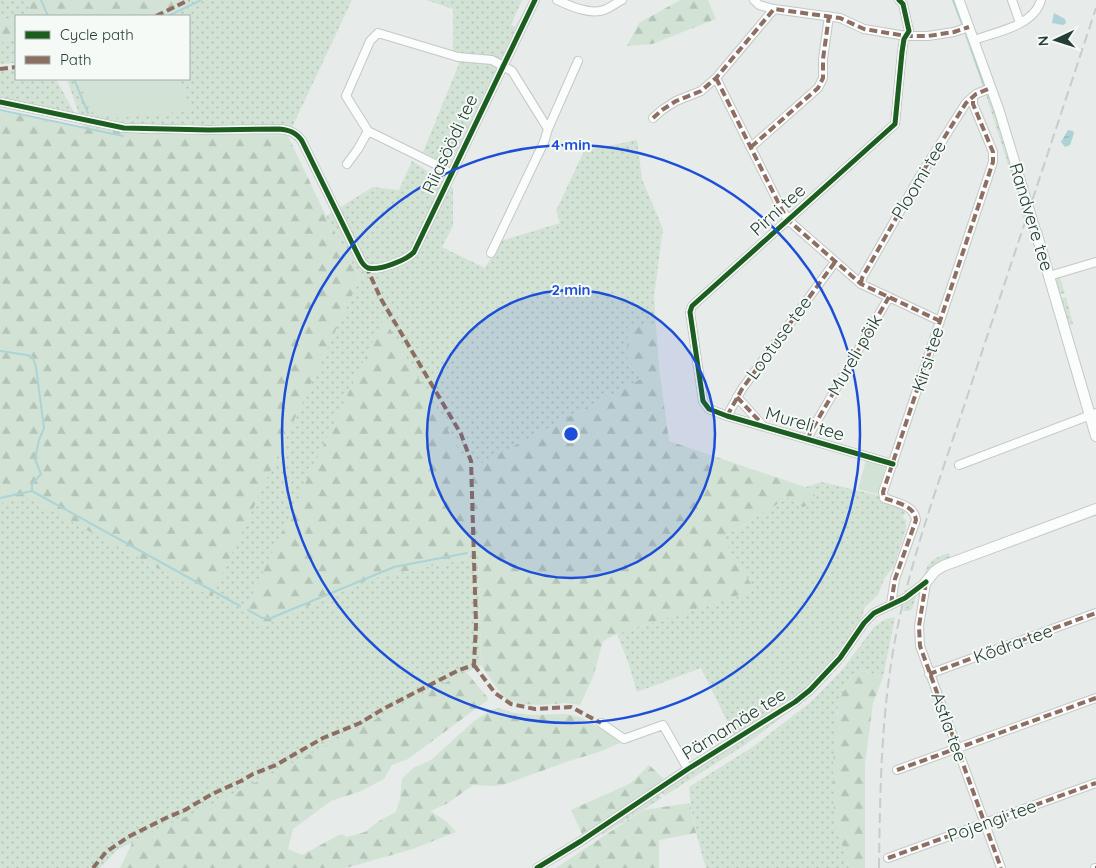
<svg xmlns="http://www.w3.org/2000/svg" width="1096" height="868" viewBox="0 0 1096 868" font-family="Quicksand,sans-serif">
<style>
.grass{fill:url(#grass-dots)}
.forest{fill:url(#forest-firs)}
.park{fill:#d2e3d5}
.water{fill:url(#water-ripples)}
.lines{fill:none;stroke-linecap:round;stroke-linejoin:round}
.stream{stroke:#acd3d5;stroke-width:2}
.minor-casing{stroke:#c4c8c6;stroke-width:10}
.tertiary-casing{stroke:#c4c8c6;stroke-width:11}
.secondary-casing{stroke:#c3c9c6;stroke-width:12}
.minor{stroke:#fbfcfc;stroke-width:8}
.tertiary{stroke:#fbfcfc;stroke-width:9}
.secondary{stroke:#fbfcfc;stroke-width:10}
.rail{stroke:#c8ccca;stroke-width:2;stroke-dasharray:10 5;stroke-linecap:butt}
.quiet{stroke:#8d6e63;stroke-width:4;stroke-dasharray:8 4;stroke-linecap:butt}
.cycleway-casing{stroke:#f5faf7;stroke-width:8}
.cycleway{stroke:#1b5e20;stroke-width:5}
.ring{fill:none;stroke:#1d4ed8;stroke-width:2.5}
.labels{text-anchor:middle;stroke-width:4;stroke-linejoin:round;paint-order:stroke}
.street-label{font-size:18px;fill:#263d35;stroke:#f5faf7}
.centre{fill:#1d4ed8;stroke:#f5faf7;stroke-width:2.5}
.ring-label{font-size:15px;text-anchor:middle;font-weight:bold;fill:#1d4ed8;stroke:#f5faf7;stroke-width:4;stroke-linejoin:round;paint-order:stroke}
</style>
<defs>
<pattern id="grass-dots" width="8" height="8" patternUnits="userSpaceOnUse" patternTransform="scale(1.25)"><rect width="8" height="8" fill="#d2e3d5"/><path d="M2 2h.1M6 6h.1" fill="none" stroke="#b4c4b7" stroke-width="1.8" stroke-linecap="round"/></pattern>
<pattern id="forest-firs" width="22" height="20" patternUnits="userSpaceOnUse" patternTransform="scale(1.25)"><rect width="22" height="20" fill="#d2e3d5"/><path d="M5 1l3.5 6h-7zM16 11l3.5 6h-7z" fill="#b4c4b7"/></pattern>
<pattern id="water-ripples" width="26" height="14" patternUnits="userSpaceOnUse" patternTransform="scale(1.25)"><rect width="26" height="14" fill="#acd3d5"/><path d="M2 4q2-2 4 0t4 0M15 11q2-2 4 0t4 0" fill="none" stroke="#94b6b7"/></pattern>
</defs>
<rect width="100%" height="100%" fill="#e7ebe9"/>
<path class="grass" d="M0,0h26l4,12 -9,4h-5v2l-10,5 -6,-3z
M195,0h157l-64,136 -204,-7 -17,-50h122v-63h-22z
M426,0h96l-11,25 4,2 13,-23v2l-10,23 -2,-1 -67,138 -26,-14 36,-88 -6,-14v-41z
M963,31h4l19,55 -2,3z
M16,34v29l-16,1v-20z
M16,69v10h40l20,37 -76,-16v-29z
M985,92l4,1 39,119 -3,8 -3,-4 -2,-14z
M637,140l5,39 21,50 -9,67 2,31 -28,-3 15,54 -173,92 -86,-151 -140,295 21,11 105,-46 108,-23 3,109 -253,132 -111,53 -17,18h-100v-365l27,-6 185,99 148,-318 -34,-62 47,-29 26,3 13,-29 41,27v38l-11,21 43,21 16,-27 59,-18 -4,-12 28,-60z
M1059,275l6,18 -7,2 -4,-14 1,-3z
M1066,297l7,27 -6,2 -8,-27z
M822,482l59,14 25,13 -1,5 -3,3 4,3v9l-12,37 -10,13 -6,16 -13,12 -3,10 -9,14 -21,28 -29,31 -69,45 -33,-67 -64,24 -9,-30 -11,-28 137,-44 -32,-52 67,-41 13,10h4l7,-7 2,-5 -3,-5 -7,-3z
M949,553l2,6 -28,20c5,-18 9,-20 26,-26z
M914,597h2l-4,12 -3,2h-6l2,-9z
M895,617l-12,60 -19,-6 -11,3 -14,26 -2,14 2,125 7,14 3,15h-143c-8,-27 -15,-53 -17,-81l65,-41 57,-44 31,-32 32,-43 12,-8z
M793,707l1,1 -49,37 -81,51 -3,-4z
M659,793l3,5 -60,37 1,-4z"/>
<path class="forest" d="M26,0h169l-28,16h-146l9,-5z
M680,0h28l8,19 -64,25 -25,2 12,-23z
M16,18v16l-16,10v-24l6,3z
M0,111l84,18 204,7 38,80 34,62 -148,319 -185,-99 -27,5z
M384,318l86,151 173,-91 -16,-21 1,-33 28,3 4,49 9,65 136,46 7,3 3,5c-2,7 -6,12 -13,12l-13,-10 -67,41 33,52 -138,44 -14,7 -10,36 -13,28 -15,-2 -24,2 -19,-1 -15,-4 -11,-13 -15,-22 -3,-109 -108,23 -105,46 -22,-11z
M864,671l19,6 -10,26 -8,60v105h-16l-3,-15 -7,-14 -5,-21 -1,-53 6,-65 14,-26z
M466,672l23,27 -81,60 -16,6 -8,14 -23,12 -30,10 -38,28 -5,20 14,6 39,-21 6,3 18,-5 14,-11 17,-9 4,-13 2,-20 11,-11 18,-8 43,-39 17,-11 7,-2 17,5 19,2 31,-1 15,3 27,15 13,11 -21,9 -33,10 -63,23 -11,1 -19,-1 -25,18 -17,8 17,12 8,9 -43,17 -67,19h-226l13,-27 95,-44z
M649,765l15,14 -82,55 -11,-24 60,-27z
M690,803l6,30 -37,7v28h-103l87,-58z"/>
<path class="park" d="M78,79h101l12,32 -73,7 -27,-6z
M866,460l20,6 -9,28 -19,-5z"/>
<path class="water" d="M1054,13l11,6 1,4 -3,2 -11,-2z
M1068,130l5,1 1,2 -4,12 -5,2 -4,-5z"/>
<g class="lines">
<path class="stream" d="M41,0l7,16
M953,0l9,24
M168,16l33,-16
M966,33l18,53
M74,79l14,34
M0,110l123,26
M0,351l27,4 6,3 3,9 8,61 -5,12 -4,19 6,15 -9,10
M32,491l208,115
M0,498l32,-7v-6
M248,610l14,8h9l123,-51 73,-14"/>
<defs>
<path id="minor" d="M557,0c13,6 33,15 47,10 6,-2 12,-7 18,-10
M754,0l5,5 15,4
M1012,0l8,23
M974,40c22,-8 60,-14 67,-40
M716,78l66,132 6,10 73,64 79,37
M0,102l124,26 85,2 70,-1c10,1 17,3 23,12l58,118c2,4 4,7 8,9 11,3 39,-8 46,-16l121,-252
M653,118l9,-8 14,-9 25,-10 15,-13 58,-69 66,9 24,11 42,7h22l26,-4 15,-5
M751,147l67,-59 5,-10v-19l6,-43
M347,164l11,-15 10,-18
M451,174l-12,-8 -71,-35 -22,-35 24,-55 8,-8 80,24 34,3 20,11 36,58
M491,253l53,-111 4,-13 30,-68
M1049,276l47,-14
M861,284l1,-6 58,-102 46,-73 10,-9 15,-6
M737,397l26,29
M727,416l15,-27 93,-127
M808,439l2,-6 79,-136
M893,464l-166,-48 -18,-7 -6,-8 -13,-89 2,-6 203,-182 7,-72 2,-13 5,-8 -6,-27 -4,-4
M959,465l137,-52
M926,583l-7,43 1,20 81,222
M891,604l4,-25 21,-59c-2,-15 -19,-17 -32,-22l-1,-6 110,-330v-10l-20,-48v-7
M929,674l167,-61
M601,723l23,16 39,-14 25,44
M897,770l199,-72
M888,858l208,-75
M537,868l44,-27 107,-72 107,-67 15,-12 30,-32 24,-35 10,-10 31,-15 21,-16
M1095,868h1"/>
<path id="tertiary" d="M959,0l40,110 37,122"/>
<path id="secondary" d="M1036,232l60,204
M926,582l9,-11 8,-5 153,-57"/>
</defs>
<use href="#minor" class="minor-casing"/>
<use href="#tertiary" class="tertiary-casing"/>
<use href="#secondary" class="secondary-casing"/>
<use href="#minor" class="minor"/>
<use href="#tertiary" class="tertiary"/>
<use href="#secondary" class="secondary"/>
<path class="rail" d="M879,868c1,-76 2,-152 16,-228 17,-89 50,-175 78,-261 41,-124 82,-247 123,-371"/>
<path class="quiet" d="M156,16l33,-16
M0,69l16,-2
M716,78l66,132 6,10 73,64 79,37
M653,118l9,-8 14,-9 25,-10 15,-13 58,-69 66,9 24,11 42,7h22l26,-4 15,-5
M751,147l67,-59 5,-10v-19l6,-43
M366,266l15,33 80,135 10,27 5,163 -2,41
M861,284l1,-6 58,-102 46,-73 10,-9 15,-6
M737,397l25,27
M727,416l15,-27 93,-127
M808,439l2,-6 79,-136
M926,582l-7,44 1,20 81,222
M891,604l4,-25 21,-59c-2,-15 -19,-17 -32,-22l-1,-6 110,-330v-10l-20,-48v-7
M474,665l21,28 16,11 24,5 36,-2 30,16
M929,674l167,-61
M897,770l199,-72
M888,858l208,-75
M93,868l13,-16 22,-15 38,-19 19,-8 27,-16 29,-13 12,-7 23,-9 47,-27 37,-15 23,-14 76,-39 15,-5
M1095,868h1"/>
<defs>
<path id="cycleway" d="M0,102l124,26 85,2 70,-1c10,1 17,3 23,12l58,118c2,4 4,7 8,9 11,3 39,-8 46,-16l121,-252
M893,464l-166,-48 -18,-7 -6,-8 -13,-89 2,-6 203,-182 7,-72 2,-13 5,-8 -6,-27 -4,-4
M537,868l44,-27 107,-72 107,-67 15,-12 30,-32 24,-35 10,-10 31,-15 21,-16"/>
</defs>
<use href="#cycleway" class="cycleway-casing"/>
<use href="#cycleway" class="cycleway"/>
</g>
<circle cx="571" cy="434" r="144" fill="#1d4ed8" fill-opacity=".12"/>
<g class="ring">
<circle cx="571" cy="434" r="144"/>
<circle cx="571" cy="434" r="289"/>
</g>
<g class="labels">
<g class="street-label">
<text transform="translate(450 144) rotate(-65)" y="6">Riiasöödi tee</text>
<text transform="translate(919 180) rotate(-59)" y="6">Ploomi tee</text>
<text transform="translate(778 210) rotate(-42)" y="6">Pirni tee</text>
<text transform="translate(1031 217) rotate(73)" y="6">Randvere tee</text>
<text transform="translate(779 338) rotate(-54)" y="6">Lootuse tee</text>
<text transform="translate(855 355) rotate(-60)" y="6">Mureli põik</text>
<text transform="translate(928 359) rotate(-72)" y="6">Kirsi tee</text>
<text transform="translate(805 424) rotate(16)" y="6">Mureli tee</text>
<text transform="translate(1013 644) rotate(-20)" y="6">Kõdra tee</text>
<text transform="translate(734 724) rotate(-32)" y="6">Pärnamäe tee</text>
<text transform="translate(949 727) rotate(70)" y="6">Astla tee</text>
<text transform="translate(992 821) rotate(-20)" y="6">Pojengi tee</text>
</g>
</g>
<circle cx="571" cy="434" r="8" class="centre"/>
<g class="ring-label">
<text x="571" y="150">4 min</text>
<text x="571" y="295">2 min</text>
</g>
<rect x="15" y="15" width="175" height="65" fill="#f5faf7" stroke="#a2aea9"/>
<rect x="25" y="31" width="25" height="8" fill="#1b5e20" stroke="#a2aea9"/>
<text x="60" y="40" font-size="15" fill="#263d35">Cycle path</text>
<rect x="25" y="56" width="25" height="8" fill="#8d6e63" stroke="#a2aea9"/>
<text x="60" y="65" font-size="15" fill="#263d35">Path</text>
<g transform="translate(1056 40) rotate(266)" stroke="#f5faf7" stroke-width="4" paint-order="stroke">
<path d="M0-4L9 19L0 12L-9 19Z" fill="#263d35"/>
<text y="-8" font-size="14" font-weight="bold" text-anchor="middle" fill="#263d35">N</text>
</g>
</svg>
